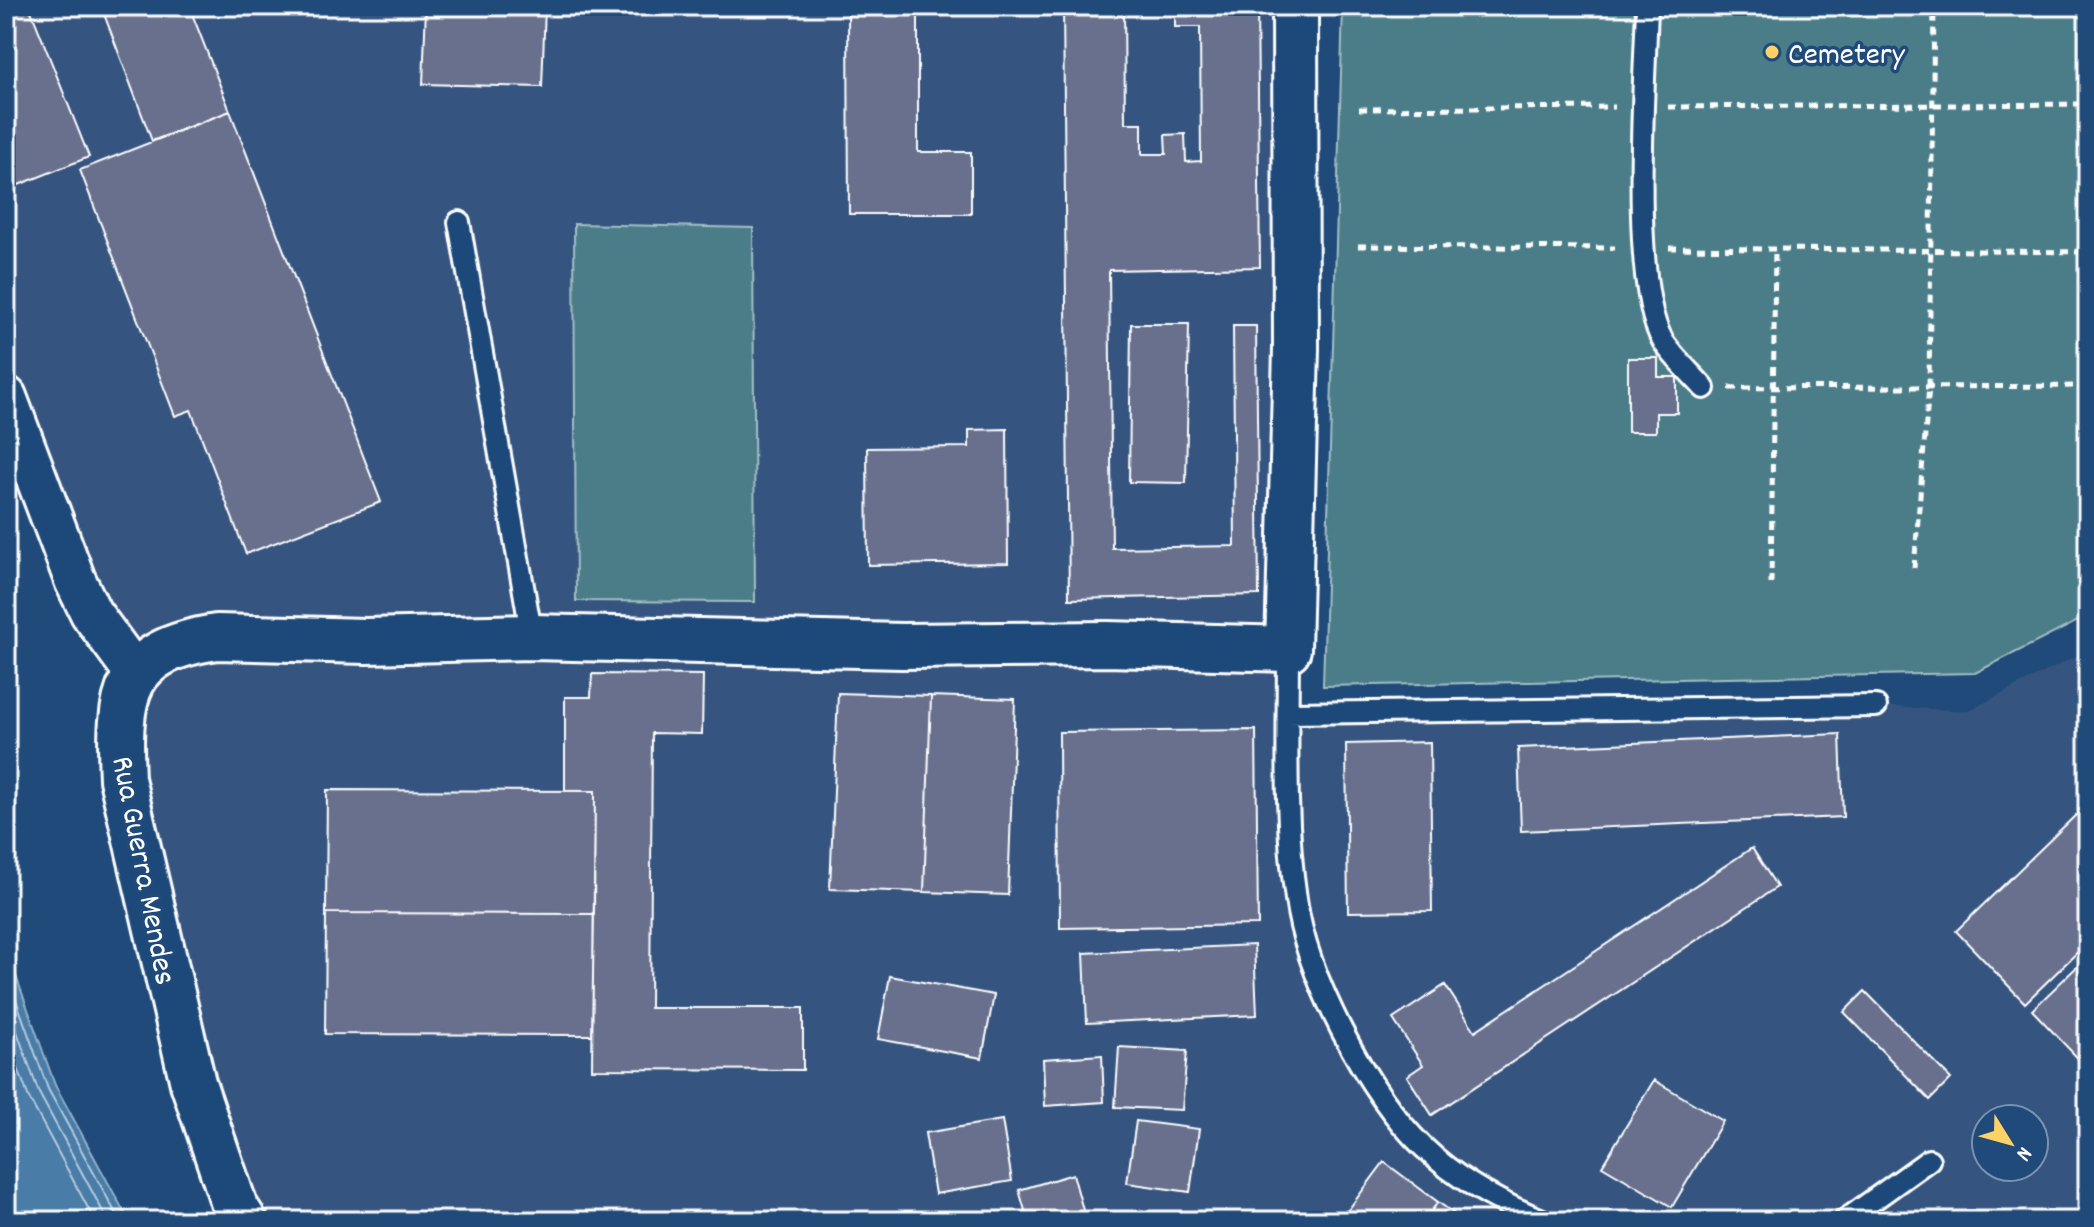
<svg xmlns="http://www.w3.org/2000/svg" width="2094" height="1227" viewBox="0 0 2094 1227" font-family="Dekko,sans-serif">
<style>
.built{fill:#355580;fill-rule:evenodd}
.green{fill:#4b7d89;stroke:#a5bec4;stroke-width:2}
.water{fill:#4a7ba7;stroke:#92b0ca;stroke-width:2}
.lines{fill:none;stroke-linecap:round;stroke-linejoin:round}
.shore{stroke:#b7cadc;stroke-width:2}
.building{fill:#686f8d;stroke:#fff;stroke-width:2}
.service-casing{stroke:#fff;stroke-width:26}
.minor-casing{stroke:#fff;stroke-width:46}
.tertiary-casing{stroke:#fff;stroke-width:50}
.path{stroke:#fff;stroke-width:5;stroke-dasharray:8 6;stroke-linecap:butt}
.service{stroke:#1f4a7a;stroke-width:20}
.minor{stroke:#1f4a7a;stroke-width:40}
.tertiary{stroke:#1f4a7a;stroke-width:44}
.poi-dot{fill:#ffd166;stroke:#1f4a7a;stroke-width:3}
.labels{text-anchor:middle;stroke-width:7;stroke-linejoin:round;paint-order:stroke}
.poi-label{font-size:32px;fill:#fff;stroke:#1f4a7a;text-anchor:start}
.street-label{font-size:32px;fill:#fff;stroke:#1f4a7a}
</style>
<rect width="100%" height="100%" fill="#1f4a7a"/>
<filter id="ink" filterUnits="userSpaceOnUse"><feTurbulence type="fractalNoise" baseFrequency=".0125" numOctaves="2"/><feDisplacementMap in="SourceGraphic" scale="16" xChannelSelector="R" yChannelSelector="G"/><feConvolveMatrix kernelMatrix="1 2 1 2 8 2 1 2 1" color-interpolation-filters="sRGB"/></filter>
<g filter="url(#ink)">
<path class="built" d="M6,6h1289l-6,707 587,-7 92,5 120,-61v571h-1844l-120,-520 -118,-304zM1986,1119h48v48h-48z"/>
<path class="green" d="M1343,6h745v610l-113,57 -652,13z
M574,224l179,4 2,374 -179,-1z"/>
<path class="water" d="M6,948l49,137 74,136h-123z"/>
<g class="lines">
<path class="shore" d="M6,972l42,117 72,132
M6,1001l33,92 69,128
M6,1036l23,62 66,123"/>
</g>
<path class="building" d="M6,6h23l60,151 -83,33z
M101,6h88l41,105 -78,30z
M426,6h119l-3,81 -119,-3z
M848,6h70v146h53v62h-122z
M1063,6h61l1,117h17v31h24l-1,-19 20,-1 1,28 15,-1 -1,-134h-25v-21h82l3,261 -151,3 3,278 123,-2 -2,-220h23l3,269 -190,4z
M230,111l151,391 -135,52 -55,-144 -16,6 -95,-246z
M1131,324h58l-3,159 -57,-1z
M1628,358h30v19h19v36h-21v19h-28z
M1007,429l1,134 -140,2 -1,-117 102,-1v-17z
M592,674l111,1 -1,59 -50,-1 -2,275h153v62l-211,-1 3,-278h-30v-94h26z
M838,693l93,3 -7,196 -94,-3z
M931,696l84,3 -7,196 -84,-3z
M1256,730l2,195 -198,3 -1,-196z
M1840,734l3,83 -322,14 -3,-83z
M1430,742l2,169 -84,1 -2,-168z
M327,790l268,1 -1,123 -268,-1z
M2078,813l10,10v119l-63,61 -69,-72z
M1752,848l25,39 -345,228 -25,-39 16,-11 -30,-46 52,-34 30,46z
M326,913l268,1 -2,121 -267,-1z
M1254,945l3,70 -170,8 -3,-70z
M2088,956v113l-56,-59z
M890,976l104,19 -12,63 -104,-19z
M1865,991l86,88 -21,21 -86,-88z
M1119,1047l68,4 -5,59 -67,-3z
M1102,1055l2,47 -59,4 -2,-47z
M1654,1080l69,41 -51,86 -70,-41z
M1002,1120l10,61 -77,13 -10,-61z
M1136,1121l63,8 -9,63 -63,-9z
M1384,1162l54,40 -14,19h-84z
M1073,1174l13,47h-58l-9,-31z
M1438,1202l26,19h-40z"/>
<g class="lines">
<defs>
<path id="service" d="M1647,6c-2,73 -18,278 16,335 11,17 28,32 41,47
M459,222l73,415
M1288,649c0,82 -4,169 8,250 6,46 25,91 46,132 50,97 100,150 203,190
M1288,713l588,-7
M1844,1221l85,-61"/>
<path id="minor" d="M6,397l69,183 16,33 44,60"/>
<path id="tertiary" d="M244,1221l-9,-14 -42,-124 -71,-304c-4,-85 0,-128 95,-142l149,4 166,-4 370,9 205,-2 181,5 8,-300 -1,-343"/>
</defs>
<use href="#service" class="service-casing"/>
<use href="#minor" class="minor-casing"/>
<use href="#tertiary" class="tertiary-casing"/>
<path class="path" d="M1668,107l420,-3
M1359,109l255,-2
M1358,246l257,2
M1669,248l419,4
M1729,388l359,-2
M1914,568l15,-182 5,-380
M1771,584l4,-335"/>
<use href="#service" class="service"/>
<use href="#minor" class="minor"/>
<use href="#tertiary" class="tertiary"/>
</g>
</g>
<circle class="poi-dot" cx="1772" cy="52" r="8"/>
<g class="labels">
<g class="poi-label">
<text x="1788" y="63">Cemetery</text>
</g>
<g class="street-label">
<text transform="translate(146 870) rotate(79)" y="11">Rua Guerra Mendes</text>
</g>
</g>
<rect width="2094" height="1227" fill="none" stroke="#1f4a7a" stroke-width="32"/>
<rect x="16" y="16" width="2062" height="1195" fill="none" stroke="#fff" stroke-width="3" filter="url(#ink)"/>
<g transform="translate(2010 1143) rotate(127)"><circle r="38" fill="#1f4a7a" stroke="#7992af" stroke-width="2"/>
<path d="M0-6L14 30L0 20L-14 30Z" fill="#ffd166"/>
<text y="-12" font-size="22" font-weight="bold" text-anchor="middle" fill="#ffffff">N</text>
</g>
</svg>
